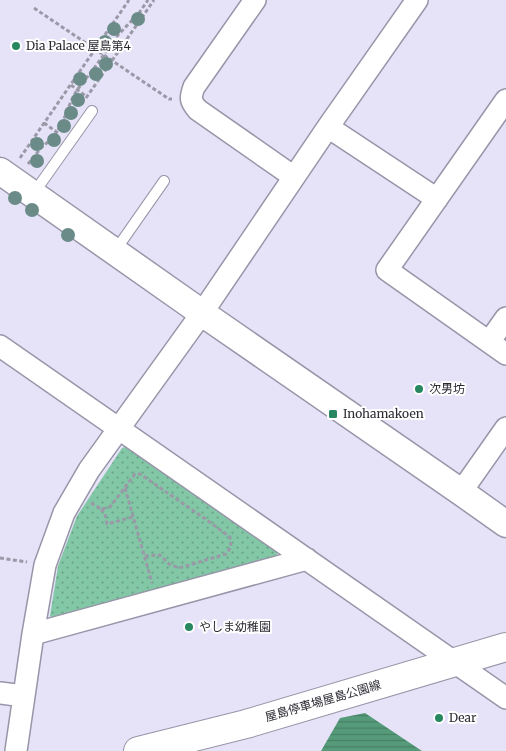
<svg xmlns="http://www.w3.org/2000/svg" width="506" height="751" viewBox="0 0 506 751" font-family="Merriweather,'Noto Sans JP',serif">
<style>
.park{fill:url(#park-dots)}
.water{fill:url(#water-rules)}
.lines{fill:none;stroke-linecap:round;stroke-linejoin:round}
.service-casing{stroke:#9795a8;stroke-width:12}
.minor-casing{stroke:#9795a8;stroke-width:24}
.tertiary-casing{stroke:#9795a8;stroke-width:29}
.secondary-casing{stroke:#9795a8;stroke-width:30}
.path{stroke:#9b99a8;stroke-width:3;stroke-dasharray:4 2.5;stroke-linecap:butt}
.service{stroke:#fff;stroke-width:10}
.minor{stroke:#fff;stroke-width:21}
.tertiary{stroke:#fff;stroke-width:26}
.secondary{stroke:#fff;stroke-width:28}
.tree{fill:#6b8b88}
.poi-dot{fill:#268760;stroke:#fff;stroke-width:2}
.labels{text-anchor:middle;stroke-width:4;stroke-linejoin:round;paint-order:stroke}
.poi-label{font-size:12px;fill:#2c2b33;stroke:#fff;text-anchor:start}
.street-label{font-size:12px;fill:#2c2b33;stroke:#fff}
</style>
<defs>
<pattern id="park-dots" width="8" height="8" patternUnits="userSpaceOnUse" patternTransform="scale(1.25)"><rect width="8" height="8" fill="#83c8a6"/><path d="M2 2h.1M6 6h.1" fill="none" stroke="#6ba388" stroke-width="1.8" stroke-linecap="round"/></pattern>
<pattern id="water-rules" width="6" height="5" patternUnits="userSpaceOnUse" patternTransform="scale(1.25)"><rect width="6" height="5" fill="#559b7a"/><path d="M0 2.5h6" fill="none" stroke="#477f65"/></pattern>
</defs>
<rect width="100%" height="100%" fill="#e6e3f8"/>
<path class="park" d="M128,446l149,106v8l-220,63 -7,-7 8,-50 19,-50 45,-68z"/>
<path class="water" d="M365,713l57,38h-101l19,-33z"/>
<g class="lines">
<defs>
<path id="service" d="M34,193l58,-82
M115,251l49,-70"/>
<path id="minor" d="M255,0l-61,87c-4,11 -4,14 4,23l96,67
M506,100l-119,170 102,72 17,-24
M328,127l109,72
M489,342l17,12
M0,346l506,352
M461,492l45,-64
M33,634l274,-75
M0,693l24,3
M16,751l17,-117 12,-69 19,-52 25,-43 113,-157 126,-186 89,-127"/>
<path id="tertiary" d="M0,171l202,142 259,179 45,32"/>
<path id="secondary" d="M138,751l108,-27 260,-77"/>
</defs>
<use href="#service" class="service-casing"/>
<use href="#minor" class="minor-casing"/>
<use href="#tertiary" class="tertiary-casing"/>
<use href="#secondary" class="secondary-casing"/>
<path class="path" d="M34,8l135,91h3
M71,85l16,12
M86,98l68,-98
M44,123l14,10
M20,158l109,-158
M28,164l13,-16 9,-8 7,-8 6,-11 9,-22 5,-9 18,-23 23,-32 21,-22 9,-13
M125,488l27,95
M91,503l10,6 9,-2 25,-33h5l64,44 26,19 1,10 -5,7 -47,14 -10,-4 -9,-9 -16,1
M101,509l4,5 2,10 26,-7
M0,558l27,4"/>
<use href="#service" class="service"/>
<use href="#minor" class="minor"/>
<use href="#tertiary" class="tertiary"/>
<use href="#secondary" class="secondary"/>
</g>
<g class="tree">
<circle cx="138" cy="19" r="7"/>
<circle cx="114" cy="29" r="7"/>
<circle cx="105" cy="42" r="7"/>
<circle cx="106" cy="64" r="7"/>
<circle cx="96" cy="74" r="7"/>
<circle cx="80" cy="79" r="7"/>
<circle cx="78" cy="100" r="7"/>
<circle cx="71" cy="113" r="7"/>
<circle cx="64" cy="126" r="7"/>
<circle cx="54" cy="140" r="7"/>
<circle cx="37" cy="144" r="7"/>
<circle cx="37" cy="161" r="7"/>
<circle cx="15" cy="198" r="7"/>
<circle cx="32" cy="210" r="7"/>
<circle cx="68" cy="235" r="7"/>
</g>
<g class="poi-dot">
<circle cx="16" cy="46" r="5"/>
<circle cx="419" cy="389" r="5"/>
<rect x="328" y="409" width="10" height="10" rx="2.5"/>
<circle cx="189" cy="627" r="5"/>
<circle cx="439" cy="718" r="5"/>
</g>
<g class="labels">
<g class="poi-label">
<text x="26" y="50">Dia Palace 屋島第4</text>
<text x="429" y="393">次男坊</text>
<text x="343" y="418">Inohamakoen</text>
<text x="199" y="631">やしま幼稚園</text>
<text x="449" y="722">Dear</text>
</g>
<g class="street-label">
<text transform="translate(323 701) rotate(-16)" y="4">屋島停車場屋島公園線</text>
</g>
</g>
</svg>
